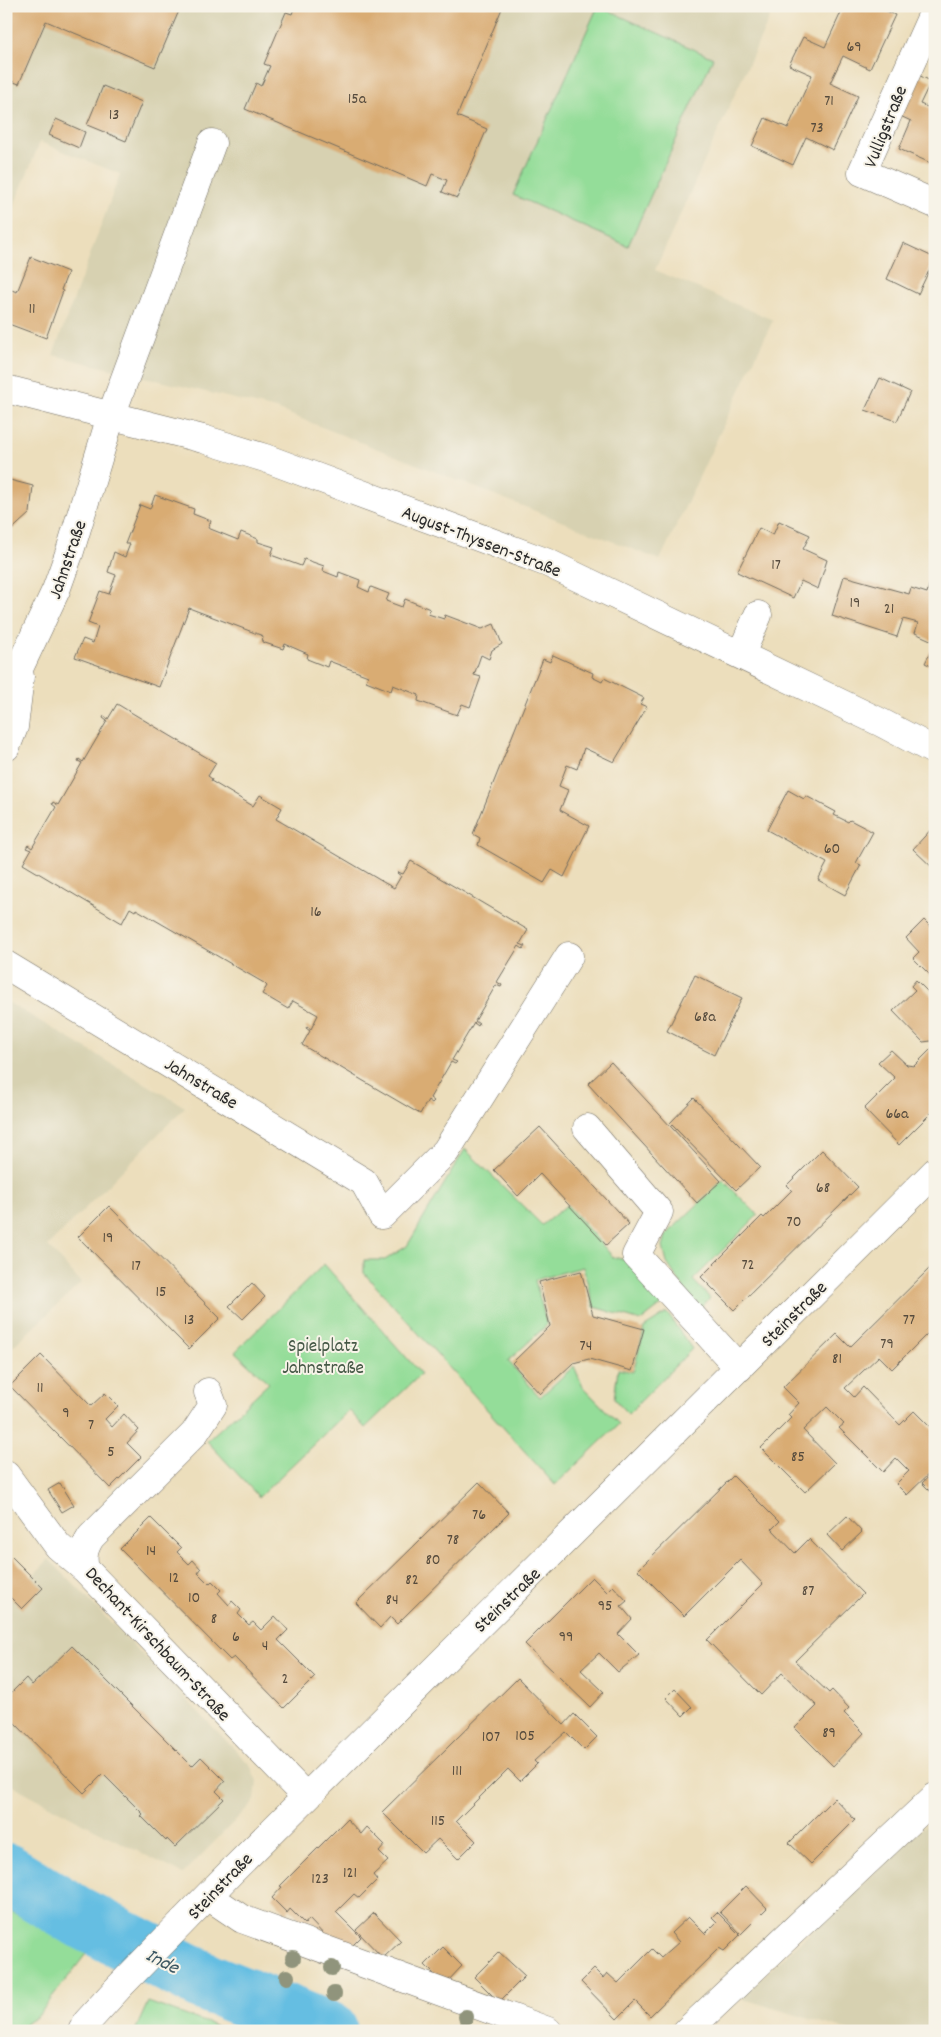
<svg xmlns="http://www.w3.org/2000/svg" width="941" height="2037" viewBox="0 0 941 2037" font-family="Dekko,sans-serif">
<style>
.built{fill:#d7d1b1}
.green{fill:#94dd99;stroke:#608462}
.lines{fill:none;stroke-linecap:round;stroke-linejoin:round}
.river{stroke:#65bee2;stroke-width:60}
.building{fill:#d9ac73}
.minor-casing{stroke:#6f6a5e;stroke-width:29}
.minor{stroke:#fff;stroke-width:28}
.tree{fill:#90947b}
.labels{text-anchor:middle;stroke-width:4;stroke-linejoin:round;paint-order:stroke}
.number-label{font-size:16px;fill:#564b3d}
.street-label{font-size:19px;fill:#2b2b2b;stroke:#f7f3e8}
.park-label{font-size:19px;fill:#455846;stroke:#f7f3e8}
.water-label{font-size:20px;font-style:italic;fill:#3c5762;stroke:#f7f3e8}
</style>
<rect width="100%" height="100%" fill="#f7f3e8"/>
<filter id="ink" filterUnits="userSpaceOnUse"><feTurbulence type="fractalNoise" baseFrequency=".02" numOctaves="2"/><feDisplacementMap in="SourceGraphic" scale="10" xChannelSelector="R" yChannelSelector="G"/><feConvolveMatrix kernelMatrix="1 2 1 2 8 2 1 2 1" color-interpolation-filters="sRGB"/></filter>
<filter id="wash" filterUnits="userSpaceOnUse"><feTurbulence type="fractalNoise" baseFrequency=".0096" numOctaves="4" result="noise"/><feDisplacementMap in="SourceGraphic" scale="20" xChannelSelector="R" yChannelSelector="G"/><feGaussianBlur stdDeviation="1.12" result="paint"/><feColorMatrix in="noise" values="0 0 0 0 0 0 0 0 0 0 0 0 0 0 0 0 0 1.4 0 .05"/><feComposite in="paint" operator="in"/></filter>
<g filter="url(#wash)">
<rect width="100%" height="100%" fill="#ecdebc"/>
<path class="built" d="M6,6h769l-120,264 118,50 -113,240 -384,-151 -223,-54 67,-181 -80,-32 -34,83z
M6,1001l179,106 -137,139 33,37 -75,70z
M49,1559l201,206 7,16 -2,19 -72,74 -89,-45 -88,-47v-179z
M935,1816v215h-85l-110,-33z"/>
<path class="green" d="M598,6l115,52 -85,188 -115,-51z
M465,1149l77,76 25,-20 46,52 13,3 38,43 -23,18 -47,-14 -11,-40 -48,13 12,45 -39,36 32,36 34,-31 9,21 36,37 -64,61 -191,-212v-13h21l22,-14z
M723,1180l35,35 -65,65 17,18 -12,12 -31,-47 -4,-16 3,-12z
M324,1264l97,110 -56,54 -16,-18 -90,87 -52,-56 62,-58 -34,-31z
M667,1313l25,36 -64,65 -14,-15 4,-30 15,3 12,-45z
M6,1909l83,41 -51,66 -25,15h-7z
M148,2002l82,29h-95z"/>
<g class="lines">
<path class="river" d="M6,1873l69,42 131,67 122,49"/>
</g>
<g id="blocks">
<path class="building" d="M6,6h175l-26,61 -109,-46 -27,63 -13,-5z
M295,6h208l-46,110 30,13 -30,69 -15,-6 5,-12 -15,-6 -5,12 -182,-77 11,-26 5,3 9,-20 -6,-2 22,-52 6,2z
M844,6h32l19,9 -25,54 -27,-13 -13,27 28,13 -25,54 -27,-13 -13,28 -41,-19 13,-28 23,10 24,-53 -23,-10 14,-28 22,10z
M916,74l15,7 -11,23 15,6v55l-36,-16 12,-28 -13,-6z
M103,86l39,16 -16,39 -39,-16z
M56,119l29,13 -6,16 -30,-13z
M903,243l32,15 -17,36 -31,-15z
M31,257l37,15 -7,18 2,1 -17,47 -40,-15v-35l11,4z
M880,378l30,14 -13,29 -32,-11z
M6,479l27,7 -3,27 -24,22z
M155,495l39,14 -1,5 18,7 -3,7 30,12 3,-8 17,7v3l16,5 -3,8 30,11 3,-7 20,7 -1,5 15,6 1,-5 21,8 -2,7 11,5 2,-5 18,7 -3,7 16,6 3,-8 25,10 -2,5 16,5 1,-4 37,14 12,-5 8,20 -10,6 -3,9 -8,-4 -7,20 7,2 -11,30 -8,-3 -5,11 -39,-14 1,-6 -26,-10 -2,6 -25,-10 2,-5 -39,-15 -2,6 -20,-8 1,-5 -23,-10 -2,5 -21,-7 1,-6 -74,-28 -30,79 -84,-30 8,-18 10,4 5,-16 -10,-4 12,-32 9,3 7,-19 -8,-3 6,-20 11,5 5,-13h-5l15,-39 10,4z
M779,521l31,14 -7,14 24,11 -9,29 -17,-8 -8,17 -56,-26 22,-44 14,7z
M933,572h2v70l-20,-9 3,-10 -15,-4 -6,18 -65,-21 12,-40 65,18 2,-6 16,5z
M935,643v25l-10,-5z
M553,655l40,18 -1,4 10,5 2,-4 40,20 -4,6 7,3 -33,55 -30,-14 -7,21 -10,-4 -8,21 9,4 -8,20 29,16 -25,51 -12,-7 -8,13 -66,-38 2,-7 -7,-4 70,-175 7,3z
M117,704l99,59 -8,13 4,3 -1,2 42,25 7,-11 22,13 -6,11 107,63 11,6 7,-12 -4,-3 1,-1 5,2 8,-13 117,69 -8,14 5,2 -2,3 -4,-3 -22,36 5,3 -1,2 -5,-2 -21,36 4,3 -1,2 -4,-3 -22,37 5,2 -2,2 -4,-2 -21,36 4,3 -2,2 -4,-3 -8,14 -118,-69 8,-14 -4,-3 1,-2 4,3 7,-14 -25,-14 -5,8 -17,-10 -9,-5 5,-8 -3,-3 -128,-74 -1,2 -5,-3 -8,15 -99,-59 8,-14 -5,-2 2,-3 4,3 24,-41 -4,-3 1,-2 5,3 24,-42 -4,-2 1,-2 4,3 24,-41 -4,-3 1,-2 4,3z
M788,790l16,9 2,-3 30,16 -2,3 14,7 2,-2 23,12 -17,31 5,2 -16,30 -27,-15 9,-17 -60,-33z
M935,825v45l-22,-21z
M924,920l11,11v41l-4,4 -18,-18 6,-6 -13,-14z
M695,975l47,23 -28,57 -47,-24z
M916,980l19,19v45l-4,-3 -8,1 -30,-31 22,-21 -4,-4z
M935,1045v64l-36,36 -35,-36 31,-31 -17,-16 13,-12 16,15 7,1z
M611,1062l110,119 -24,22 -109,-119z
M694,1098l66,69 -24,23 -66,-67z
M540,1127l89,97 -23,21 -66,-71 -22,22 -24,-26z
M822,1150l36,37 -124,123 -33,-33 61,-61 2,2 28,-28 -5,-5z
M109,1206l111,112 -31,31 -111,-112z
M935,1263v63l-43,43 -13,-13 -34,32 9,9 9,-10 37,38 14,-14 21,21v36l-28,27 -11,-11 13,-13 -13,-13 -13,14 -44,-44 5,-4 -17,-17 -24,23 32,33 -30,29 -44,-44 30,-30 -3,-3 11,-12 -16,-16 54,-53 13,13z
M581,1271l12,44 51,14 -12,42 -43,-12 -16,4 -33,31 -28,-31 38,-37 -11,-44z
M252,1283l13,14 -22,22 -14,-13z
M41,1355l50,51 14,-13 13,13 -13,13 7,8 12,-13 15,16 -12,13 14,14 -31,31 -100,-102z
M935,1471v25l-13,-13z
M733,1476l46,46 -7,7 23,24 14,-14 54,55 -68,67 34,32 3,-3 17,18 -5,5 20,20 -31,33 -38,-38 22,-22 -35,-33 -21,22 -54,-55 56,-56 -23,-24 -56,56 -46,-46z
M479,1482l30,31 -112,111 -7,-7 -10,11 -24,-25z
M60,1483l14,22 -12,7 -14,-22z
M847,1516l15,16 -20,19 -15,-16z
M151,1518l30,30 -4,4 12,12 4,-4 8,9 -3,4 11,11 3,-3 9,9 -3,3 11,12 3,-4 9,9 -3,4 11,11 4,-3 8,8 14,-14 13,14 -10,10 37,37 -31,31 -50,-51 -4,3 -110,-111z
M6,1551l37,37 -21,21 -16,-16z
M592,1577l15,15 6,-6 14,15 -6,5 11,13 -14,15 21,21 -21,17 -19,-19 -18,17 23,22 -14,15 -65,-63z
M72,1646l120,120 9,-9 24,24 -9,10 8,8 -49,48 -8,-8 -1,2 -25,-25 2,-2 -40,-40 -19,19 -78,-79v-16l20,-20 6,7z
M518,1678l46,47 10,-11 23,23 -13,13 -18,-18 -32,29 3,3 -17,17 -12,-12 -52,52 20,20 -18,18 -20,-20 -15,14 -41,-41z
M675,1689l17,18 -9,9 -17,-18z
M834,1798l21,22 -44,44 -22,-21z
M347,1819l14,15 6,-7 18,18 -6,7 9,9 -15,14 4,5 -18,18 -5,-4 -18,18 25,25 -10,10 -23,-8 -19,-20 -4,5 -15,-15 -3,4 -15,-15 10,-11 -2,-1z
M746,1886l21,22 -26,26 -21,-22z
M717,1912l23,23 -16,16 -5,-3 -69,68 -15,-15 -18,18 -36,-37 13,-13 9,9 4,-5 11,10 34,-34 9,9 18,-16 -8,-9 17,-16 17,17 12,-12 -5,-5z
M374,1913l27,28 -18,17 -27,-28z
M443,1947l19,19 -15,16 -9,-4 -13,-13z
M499,1952l26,24 -26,26 -25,-25z"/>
</g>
</g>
<g filter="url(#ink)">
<use href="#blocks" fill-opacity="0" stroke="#6f6a5e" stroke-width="1"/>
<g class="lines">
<defs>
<path id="minor" d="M935,9l-73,163 73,32
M6,389l197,50 62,19 283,105 334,160 53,28
M741,654l17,-39
M6,696l50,-106 14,-39 41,-135 101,-273
M6,747l8,-20 6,-51
M6,965l358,217 18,33 64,-64 123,-195
M587,1128l72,84 -23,43 103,113
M208,1392l5,13 -19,29 -103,103c-7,11 -9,19 -6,32l221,228
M6,1475l52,71 27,23
M208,1896l34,23 306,112
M82,2031l5,-9 32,-35 114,-117 702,-698
M687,2031l248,-234"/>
</defs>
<use href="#minor" class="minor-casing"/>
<use href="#minor" class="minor"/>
</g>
<g class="tree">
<circle cx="293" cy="1958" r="8"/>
<circle cx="332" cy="1968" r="8"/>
<circle cx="287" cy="1977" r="8"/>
<circle cx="334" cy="1994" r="8"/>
<circle cx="466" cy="2017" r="8"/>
</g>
</g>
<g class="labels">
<g class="number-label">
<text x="854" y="51">69</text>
<text x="357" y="103">15a</text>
<text x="829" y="105">71</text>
<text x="114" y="119">13</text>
<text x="817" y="132">73</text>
<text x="32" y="313">11</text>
<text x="776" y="569">17</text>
<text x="855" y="607">19</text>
<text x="889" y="613">21</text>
<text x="832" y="853">60</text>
<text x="316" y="916">16</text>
<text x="705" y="1021">68a</text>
<text x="897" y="1118">66a</text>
<text x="823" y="1192">68</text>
<text x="794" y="1226">70</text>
<text x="108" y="1242">19</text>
<text x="748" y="1269">72</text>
<text x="136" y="1270">17</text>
<text x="161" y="1296">15</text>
<text x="189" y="1324">13</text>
<text x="909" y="1324">77</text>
<text x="887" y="1348">79</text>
<text x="586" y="1350">74</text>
<text x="837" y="1363">81</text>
<text x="40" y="1392">11</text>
<text x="66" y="1417">9</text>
<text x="91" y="1429">7</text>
<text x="111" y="1456">5</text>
<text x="798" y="1461">85</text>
<text x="479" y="1519">76</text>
<text x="453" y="1544">78</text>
<text x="151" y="1555">14</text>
<text x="433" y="1564">80</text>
<text x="174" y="1582">12</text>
<text x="412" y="1584">82</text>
<text x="808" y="1595">87</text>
<text x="194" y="1602">10</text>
<text x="392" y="1604">84</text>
<text x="605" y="1610">95</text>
<text x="214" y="1623">8</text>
<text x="236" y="1641">6</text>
<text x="566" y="1641">99</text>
<text x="265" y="1650">4</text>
<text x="285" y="1683">2</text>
<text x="829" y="1737">89</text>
<text x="525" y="1740">105</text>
<text x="491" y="1741">107</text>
<text x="457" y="1775">111</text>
<text x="438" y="1825">115</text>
<text x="350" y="1877">121</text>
<text x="320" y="1883">123</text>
</g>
<g class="street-label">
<text transform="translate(884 126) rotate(-68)" y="7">Vulligstraße</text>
<text transform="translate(482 540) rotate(21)" y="7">August-Thyssen-Straße</text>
<text transform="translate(66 559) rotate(-71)" y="7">Jahnstraße</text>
<text transform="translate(202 1082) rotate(31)" y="7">Jahnstraße</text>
<text transform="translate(793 1313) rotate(-45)" y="7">Steinstraße</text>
<text transform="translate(506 1599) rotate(-44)" y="7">Steinstraße</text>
<text transform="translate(159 1643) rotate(47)" y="7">Dechant-Kirschbaum-Straße</text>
<text transform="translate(219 1885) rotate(-46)" y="7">Steinstraße</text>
</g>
<g class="park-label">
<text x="323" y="1351">Spielplatz<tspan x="323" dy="22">Jahnstraße</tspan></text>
</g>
<g class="water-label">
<text transform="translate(163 1960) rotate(27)" y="7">Inde</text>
</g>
</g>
<rect width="941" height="2037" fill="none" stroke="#f7f3e8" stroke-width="25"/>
</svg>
